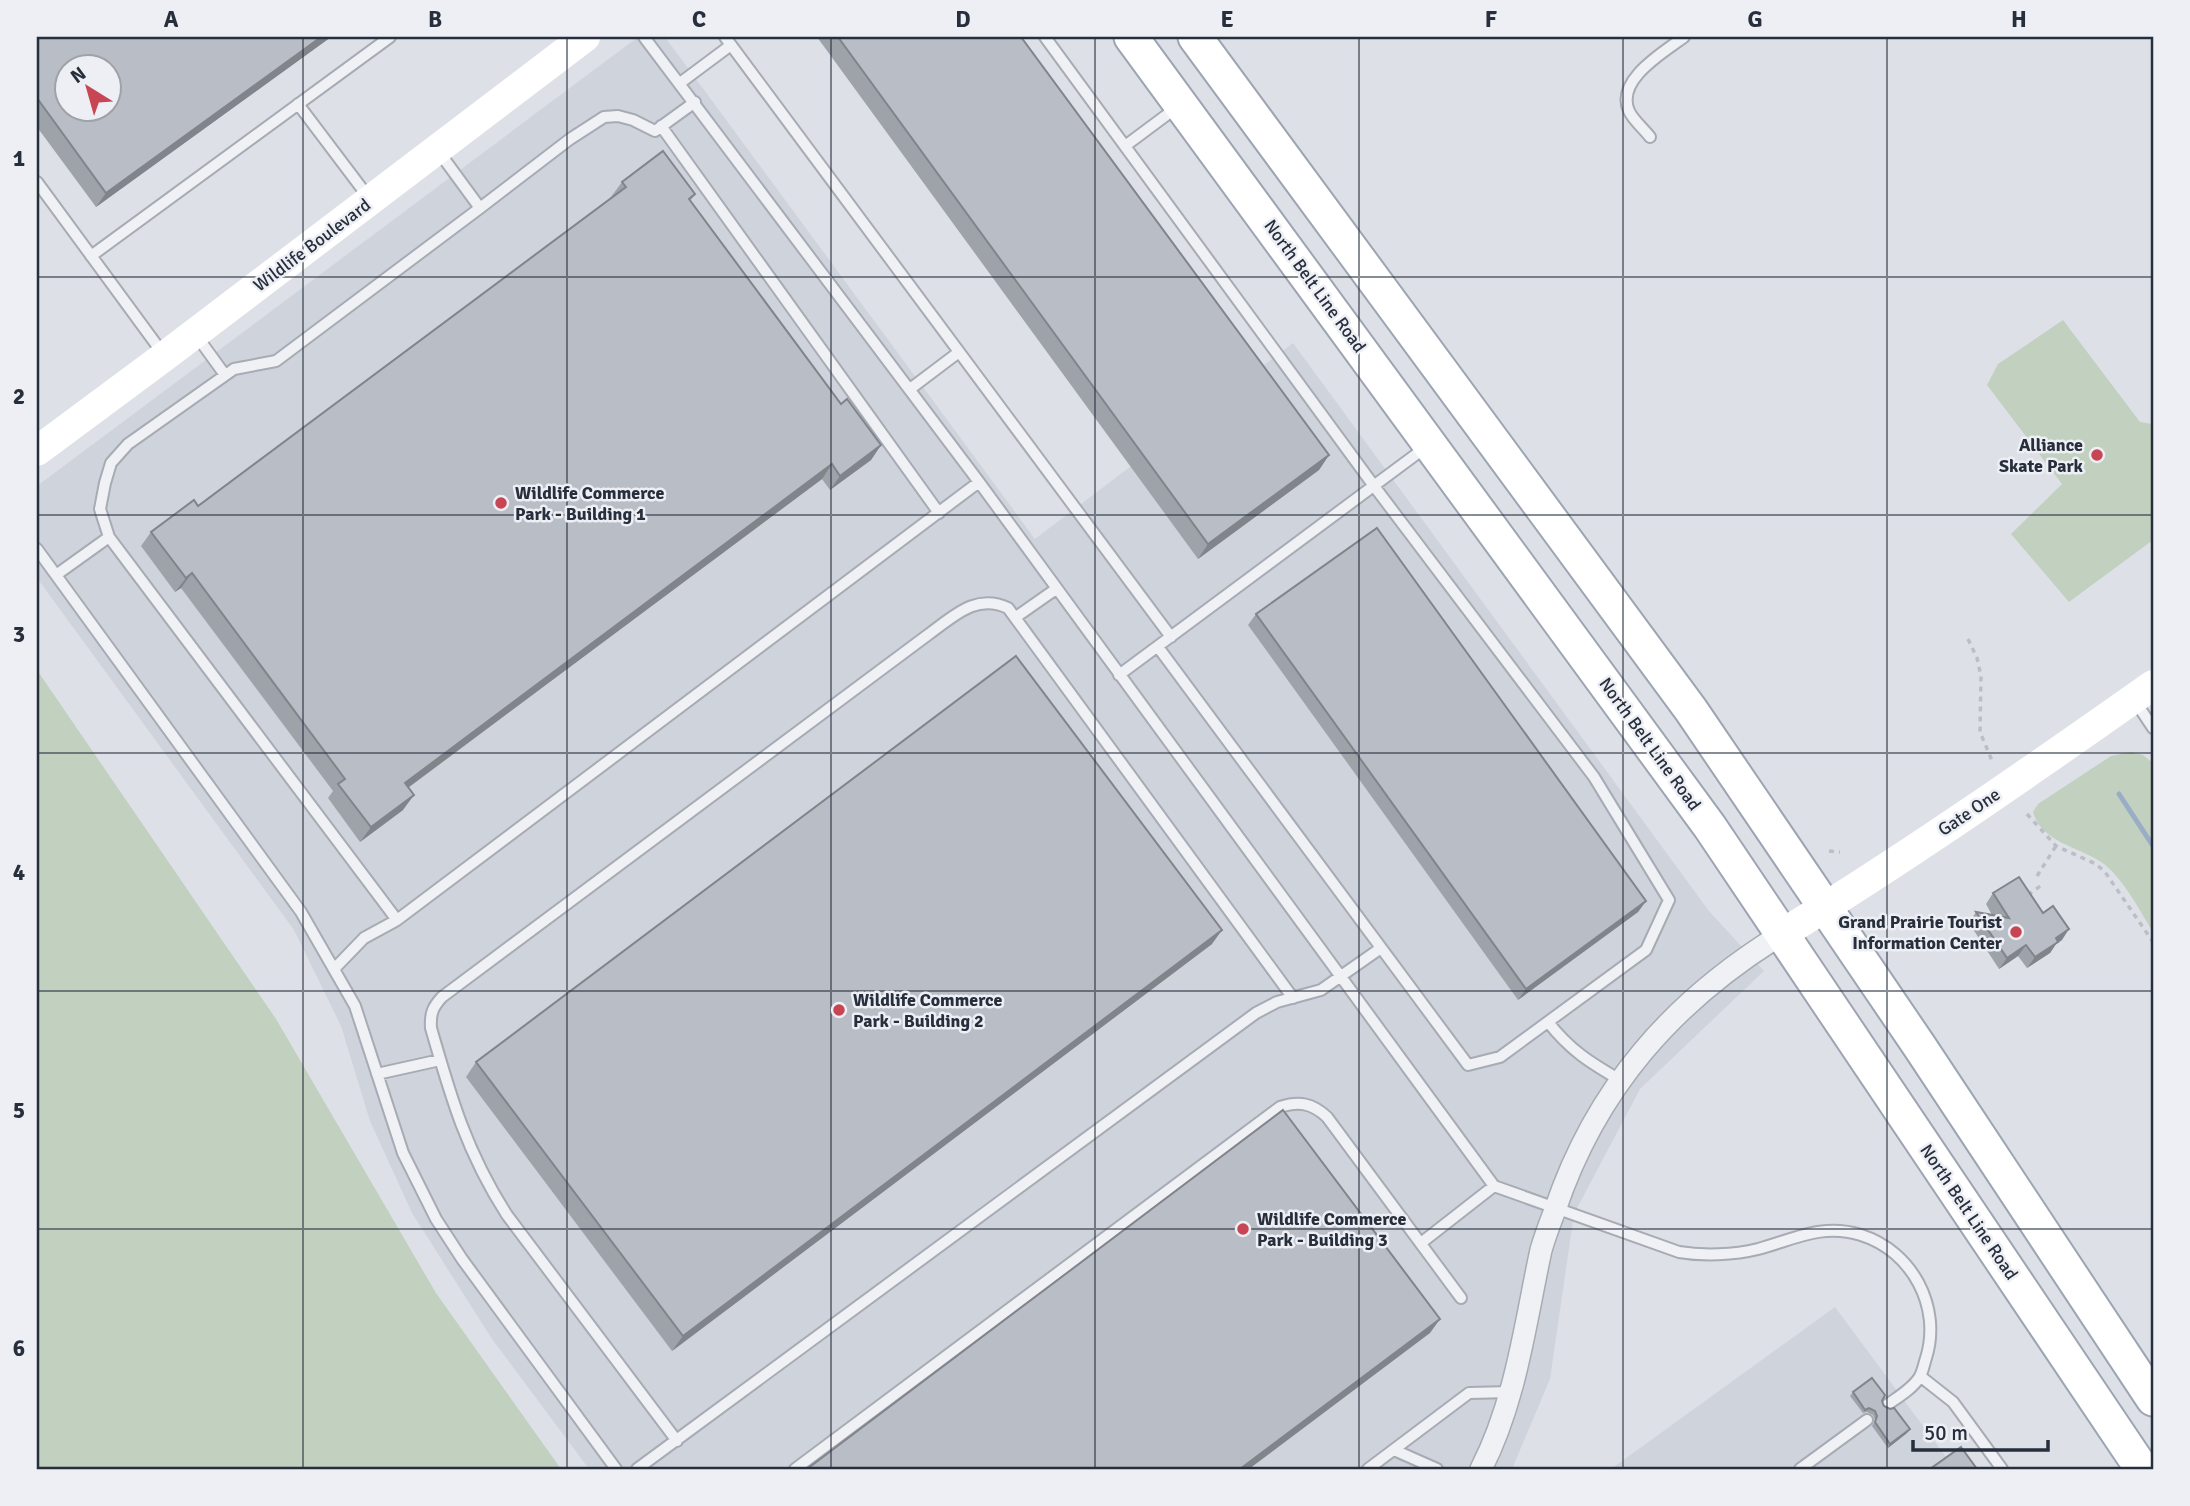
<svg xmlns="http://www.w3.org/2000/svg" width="2190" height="1506" viewBox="0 0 2190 1506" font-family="Signika,sans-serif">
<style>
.built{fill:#cfd3db}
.green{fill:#c2d0bf}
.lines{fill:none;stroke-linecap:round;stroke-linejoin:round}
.stream{stroke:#99adc6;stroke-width:5}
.lane-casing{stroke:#a6abb4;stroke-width:14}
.street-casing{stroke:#a6abb4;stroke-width:24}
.primary-casing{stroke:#9da4b2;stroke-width:37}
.path{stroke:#bcbec5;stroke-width:3.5;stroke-dasharray:5 5;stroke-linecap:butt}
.lane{stroke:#f0f1f5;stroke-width:10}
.street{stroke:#f0f1f5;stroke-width:21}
.secondary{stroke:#fff;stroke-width:30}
.primary{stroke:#fff;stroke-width:33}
.wall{fill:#9ea3aa}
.shaded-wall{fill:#81848b}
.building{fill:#b8bdc6;stroke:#81848b;stroke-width:2;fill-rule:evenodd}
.grid{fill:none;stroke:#272e3c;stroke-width:2;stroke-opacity:0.55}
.poi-dot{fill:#c84653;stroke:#edeff4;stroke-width:2.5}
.labels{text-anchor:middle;stroke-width:5;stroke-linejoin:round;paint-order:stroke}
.street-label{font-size:18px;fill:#272e3c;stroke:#edeff4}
.poi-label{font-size:18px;font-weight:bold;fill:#272e3c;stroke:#edeff4;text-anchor:start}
.neatline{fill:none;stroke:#272e3c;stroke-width:2.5}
.grid-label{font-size:23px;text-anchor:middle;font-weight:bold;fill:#272e3c}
</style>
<rect width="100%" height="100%" fill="#dde1e7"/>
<path class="built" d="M638,37h27l370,502 258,-196 416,568 55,60 -124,118 -66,125 -24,165 -38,90h-923l-97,-130 -80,-126 -42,-92 -29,-95 -47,-96 -257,-352v-92z
M1835,1307l120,162h-344z"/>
<path class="green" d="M2063,320l77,102 13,2v116l-84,62 -58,-68 51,-50 -75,-99 11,-21z
M37,670l239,349 160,274 125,176h-524z
M2131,752l12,3 10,8v169c-13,-21 -31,-56 -52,-70 -22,-15 -60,-20 -68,-50l5,-8 73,-48z"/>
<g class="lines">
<path class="stream" d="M2119,794l34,52"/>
<defs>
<path id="lane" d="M644,37l335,445 515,704 185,66c24,4 55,3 79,-3 37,-10 64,-26 103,-14 51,16 81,72 65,123 -2,6 -3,14 -7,20 -7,11 -21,19 -32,27
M1045,37l329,449 220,291 75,123 -23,50 -146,107 -32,8 -310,-418
M731,45l440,592
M680,83l51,-38 -6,-8
M298,104l71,94
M661,126l278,387
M1650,137c-6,-8 -17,-17 -21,-26 -14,-31 35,-59 55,-74
M1125,146l51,-38
M439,152l41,56 90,-69 34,-22 14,-1 15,4 22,11 40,-29
M37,182l127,173
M91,256l299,-219
M196,335l29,40
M910,389l49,-37
M37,549l264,363 54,94 48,147 33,66 26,40 154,210
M56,575l53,-38
M1016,617l40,-28
M1119,675l307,-228
M2135,701l18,27
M397,920l582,-438
M335,968l29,-30 33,-18 -288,-383 -9,-28 5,-26 6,-20 17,-19 106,-75 42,-8 204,-153
M1548,1022c22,28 41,40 72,58
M377,1074l63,-14
M1421,1243l73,-57
M1920,1376l33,26 49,67
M677,1441l-170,-226c-40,-62 -56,-117 -76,-187 -1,-15 2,-21 11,-31l487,-363c25,-18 47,-41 79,-26l285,390
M1394,1450l43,19
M637,1469l619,-456 21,-11 44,-12 60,-42
M795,1469l485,-362c19,-6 32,-4 47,10l134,181
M1368,1469l101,-76 42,-1
M1800,1469l67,-49"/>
<path id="street" d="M1481,1469c35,-68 44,-145 60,-219 4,-14 9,-27 14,-40 41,-122 118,-209 227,-276"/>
<path id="primary" d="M1131,37l579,790 432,642
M1195,37l496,673 229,337 233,352"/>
</defs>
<use href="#lane" class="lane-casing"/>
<use href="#street" class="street-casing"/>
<use href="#primary" class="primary-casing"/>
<path class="path" d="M1968,639l9,19 4,18 -1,56 13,31
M2027,814l29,32 40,18 9,8 48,70
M1829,851l11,1
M2037,876l19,-30
M2028,895l15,-11"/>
<use href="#lane" class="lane"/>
<use href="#street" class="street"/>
<path class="secondary" d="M37,451l128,-95 420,-319
M1782,934c127,-78 249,-163 371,-249"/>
<use href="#primary" class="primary"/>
</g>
<path class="wall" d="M37,37h294l-235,170 -59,-80z
M817,37h204l308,418 -10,15 -121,89z
M622,182l73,12 -5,7 151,203 40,41 -10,15 -41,30 -8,-11 -414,309 -5,22 -43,32 -32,-44 5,-7 -152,-203 -6,4 -34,-46 10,-14 47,-26 414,-308 -1,-1z
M1256,614l390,287 -8,11 -120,88 -270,-375z
M1993,893l69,47 -6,4 -6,9 -23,15 -9,-12 -19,13 -30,-46 7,-11 16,3 -6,-11z
M1212,944l-540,407 -206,-274 10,-15z
M1853,1392l29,9 2,5 23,27 -19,15 -16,-22 3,-6 -2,-5 -6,-3 -4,1 -13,-17z"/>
<path class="shaded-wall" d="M321,37h10l-235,170 10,-14z
M881,445l-10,15 -41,30 10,-14z
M1329,455l-10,15 -121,89 10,-15z
M832,464l-10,15 -428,319 11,-15z
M192,573l-11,15 -6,4 11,-14z
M414,795l-11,15 -43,32 11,-15z
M1646,901l-8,11 -120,88 8,-11z
M2069,929l-7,11 -6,4 -6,9 -23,15 8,-11 21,-19z
M1222,930l-10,14 -540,407 11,-15z
M2026,945l-8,11 -19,13 8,-11z
M1440,1319l-10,14 -181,136h-9z
M1910,1429l-3,4 -19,15 2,-4z"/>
<path class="building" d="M37,37h284l-215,156 -69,-95zM66,66h42v42h-42z
M838,37h183l308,418 -121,89z
M663,151l32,43 -6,5 152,205 6,-5 34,46 -41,31 -8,-12 -427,319 9,12 -43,32 -33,-43 7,-5 -153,-206 -6,5 -35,-46 43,-32 4,6 428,-319 -4,-5z
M1377,528l269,373 -120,88 -270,-375z
M1016,656l206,274 -539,406 -207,-274z
M2019,877l24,36 10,-7 16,23 -13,9 2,4 -23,15 -9,-12 -19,13 -31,-46 33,6 -16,-25z
M1283,1110l157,209 -200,150h-433z
M1872,1378l13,17 -3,6 2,5 6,3 4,-1 16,21 -20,15 -15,-22 2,-6 -2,-5 -6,-3 -4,2 -12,-18z
M1961,1447l16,22h-47z"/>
<path class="grid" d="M303,37v1432M567,37v1432M831,37v1432M1095,37v1432M1359,37v1432M1623,37v1432M1887,37v1432M37,277h2116M37,515h2116M37,753h2116M37,991h2116M37,1229h2116"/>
<g class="poi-dot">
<circle cx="2097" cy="455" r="7"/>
<circle cx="501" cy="503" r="7"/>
<circle cx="2016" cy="932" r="7"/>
<circle cx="839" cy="1010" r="7"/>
<circle cx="1243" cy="1229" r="7"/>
</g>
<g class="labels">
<g class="street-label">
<text transform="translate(312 245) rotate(-37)" y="6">Wildlife Boulevard</text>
<text transform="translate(1315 286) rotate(54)" y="6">North Belt Line Road</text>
<text transform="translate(1650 744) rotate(54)" y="6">North Belt Line Road</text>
<text transform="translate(1969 812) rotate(-34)" y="6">Gate One</text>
<text transform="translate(1969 1212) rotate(56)" y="6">North Belt Line Road</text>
</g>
<g class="poi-label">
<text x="2083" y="451" text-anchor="end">Alliance<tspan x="2083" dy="21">Skate Park</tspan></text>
<text x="515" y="499">Wildlife Commerce<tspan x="515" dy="21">Park - Building 1</tspan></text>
<text x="2002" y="928" text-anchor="end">Grand Prairie Tourist<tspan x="2002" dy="21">Information Center</tspan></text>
<text x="853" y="1006">Wildlife Commerce<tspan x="853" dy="21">Park - Building 2</tspan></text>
<text x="1257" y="1225">Wildlife Commerce<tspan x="1257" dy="21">Park - Building 3</tspan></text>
</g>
</g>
<rect width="2190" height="1506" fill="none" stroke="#edeff4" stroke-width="77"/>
<g transform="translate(88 88) rotate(323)"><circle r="33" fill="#edeff4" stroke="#9ea2aa" stroke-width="2"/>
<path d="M0-5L12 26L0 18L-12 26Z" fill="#c84653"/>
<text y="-10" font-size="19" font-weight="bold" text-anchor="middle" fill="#272e3c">N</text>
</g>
<path d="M1913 1440v10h135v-10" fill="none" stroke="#272e3c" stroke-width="3.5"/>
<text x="1924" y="1440" font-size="21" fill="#272e3c" stroke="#edeff4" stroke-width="5" paint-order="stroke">50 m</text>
<rect x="38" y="38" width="2114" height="1430" class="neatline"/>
<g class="grid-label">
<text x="171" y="27">A</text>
<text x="435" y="27">B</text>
<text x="699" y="27">C</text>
<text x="963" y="27">D</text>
<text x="1227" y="27">E</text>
<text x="1491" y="27">F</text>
<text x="1755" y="27">G</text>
<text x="2019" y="27">H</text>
<text x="19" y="166">1</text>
<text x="19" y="404">2</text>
<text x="19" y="642">3</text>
<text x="19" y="880">4</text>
<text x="19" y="1118">5</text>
<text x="19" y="1356">6</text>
</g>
</svg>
